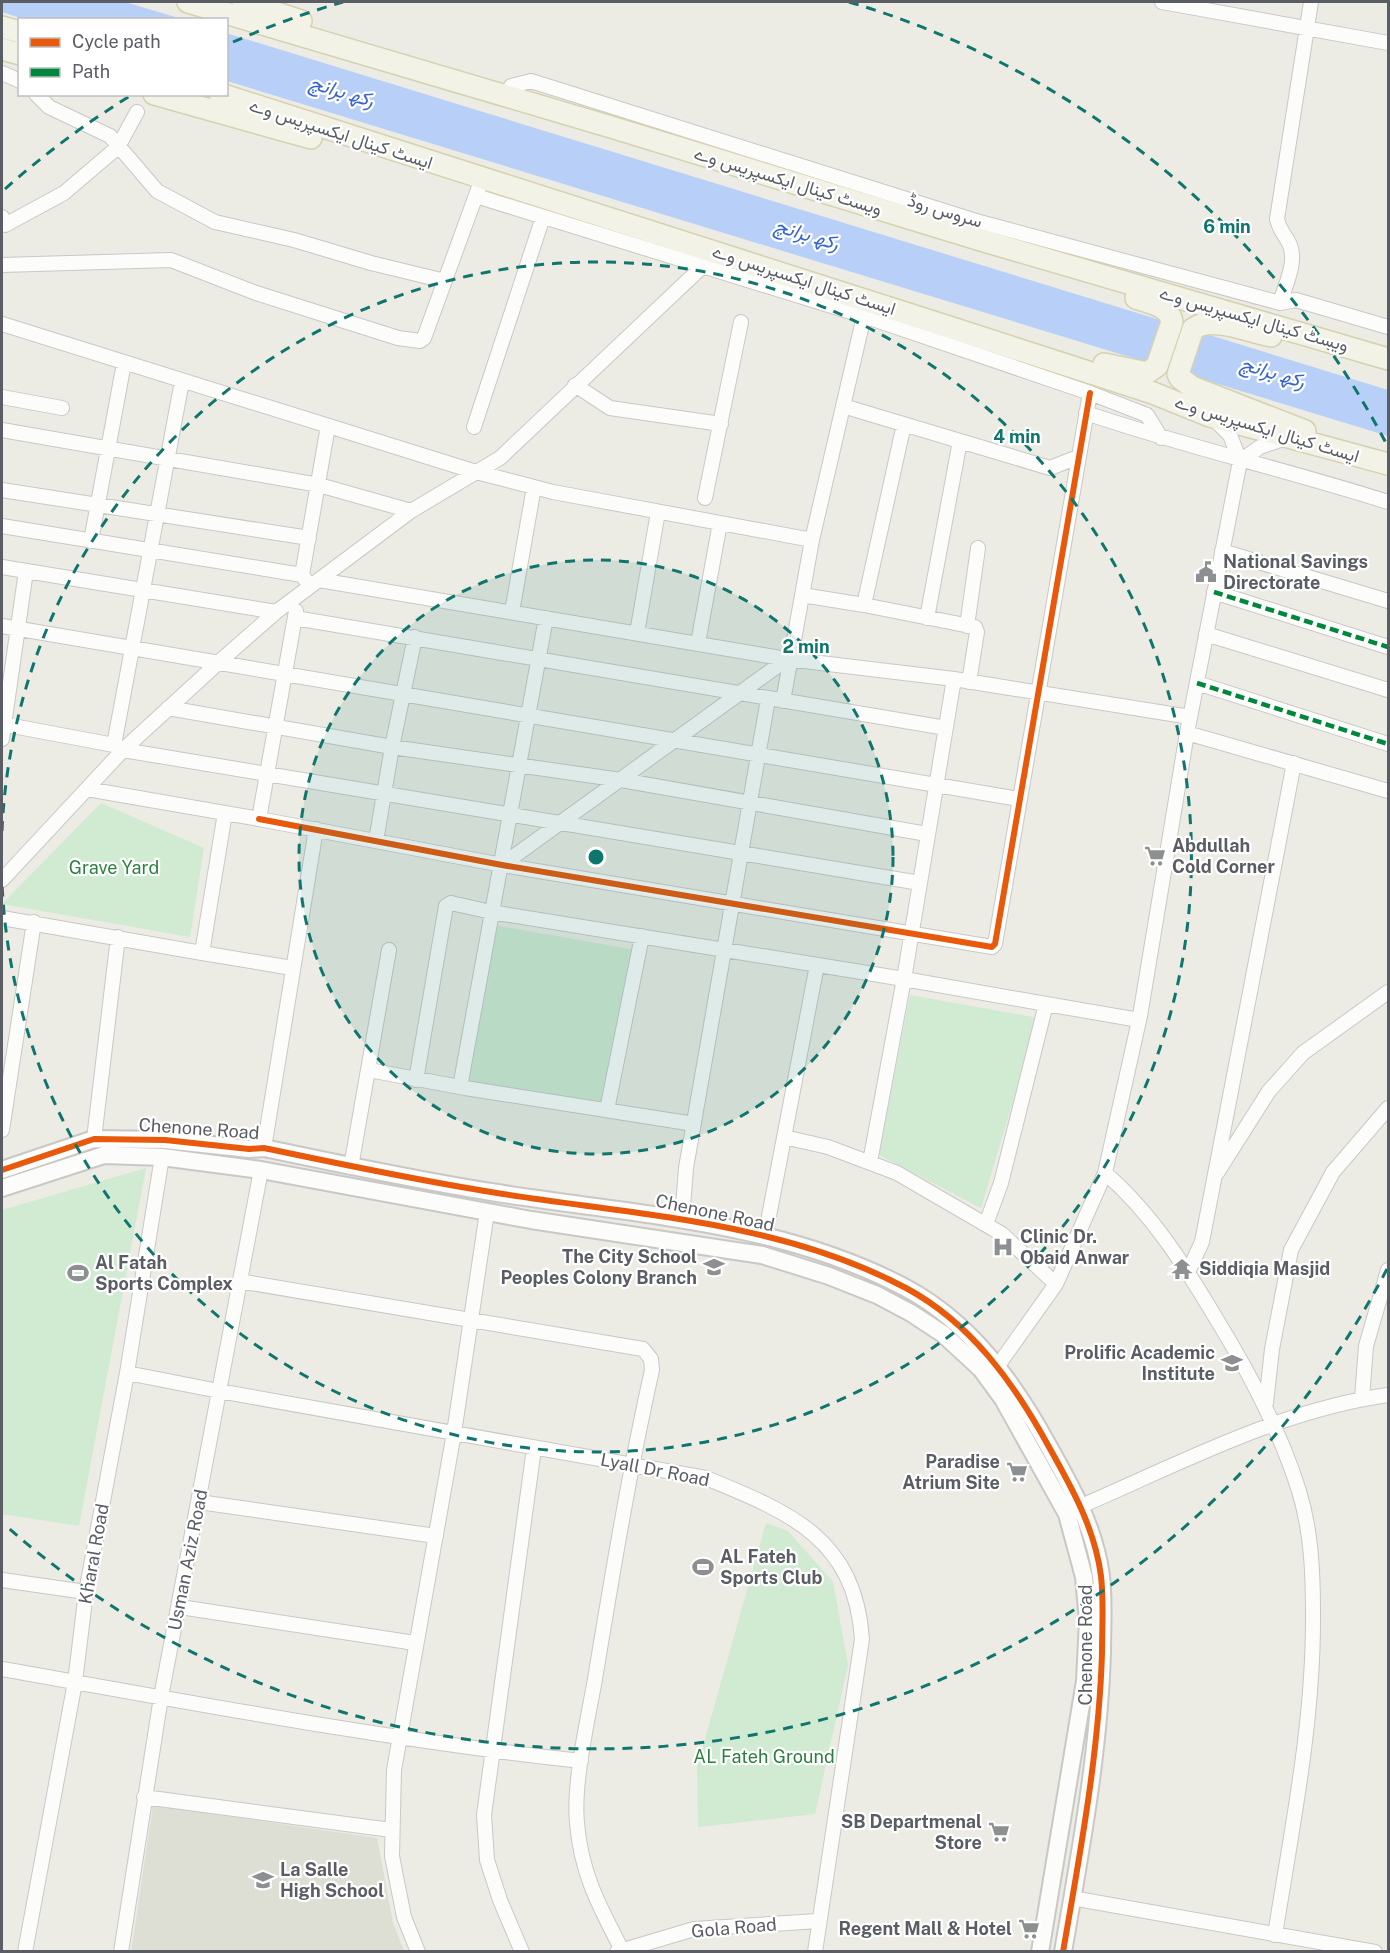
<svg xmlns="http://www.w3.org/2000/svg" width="1390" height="1953" viewBox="0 0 1390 1953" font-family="'Public Sans',Vazirmatn,sans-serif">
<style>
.education{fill:#dedfd4}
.green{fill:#d1ead2}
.water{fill:#b8d0f7}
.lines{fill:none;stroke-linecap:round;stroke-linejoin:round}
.minor-casing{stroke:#c9c8c7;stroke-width:16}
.tertiary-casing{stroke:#c9c8c7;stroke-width:20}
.primary-casing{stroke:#d6d2b0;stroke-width:24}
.minor{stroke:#fcfcfb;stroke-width:14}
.tertiary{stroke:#fcfcfb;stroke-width:16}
.primary{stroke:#f2f2e7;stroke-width:21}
.quiet{stroke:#00873e;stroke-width:4.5;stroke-dasharray:9 4.5;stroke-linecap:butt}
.cycleway-casing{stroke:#fff;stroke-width:10}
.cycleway{stroke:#e8590c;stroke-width:6}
.ring{fill:none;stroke:#0f766e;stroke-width:3;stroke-dasharray:10 8}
.labels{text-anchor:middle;stroke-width:4.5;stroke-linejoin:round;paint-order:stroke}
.street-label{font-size:18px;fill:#5a5d64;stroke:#fff}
.poi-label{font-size:18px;font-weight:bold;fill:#5a5d64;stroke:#fff;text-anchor:start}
.park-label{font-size:18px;fill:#2b8240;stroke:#fff}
.water-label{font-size:20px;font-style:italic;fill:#3865ce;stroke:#fff}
.centre{fill:#0f766e;stroke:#fff;stroke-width:3}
.ring-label{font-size:18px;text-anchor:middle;font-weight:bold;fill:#0f766e;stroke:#fff;stroke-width:4.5;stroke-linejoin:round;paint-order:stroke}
</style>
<rect width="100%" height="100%" fill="#ecebe4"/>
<path class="education" d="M153,1805l224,33 16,85 11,28 -273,1z"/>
<path class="green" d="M101,803l103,45 -14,89 -188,-33z
M493,925l143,25 -33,159 -138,-21z
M910,995l128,23 -57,190 -102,-53z
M146,1168l-67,358 -77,-12v-304z
M766,1523l22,8 45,51 15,83 -33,149 -117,13 -1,-60z"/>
<path class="water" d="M2,2h123l57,17 -156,1 -24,-8z
M226,33l1162,357v46l-1161,-355z"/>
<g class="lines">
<defs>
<path id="minor" d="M1162,2l226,41
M1311,2l-34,217c3,13 7,14 12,24 9,19 -4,42 -9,60l16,-3 92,27
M2,73l18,8
M511,86l20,-5 445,140 304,82
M36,94l13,13 61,29 47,55 58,31 79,18 77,23 74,18
M476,196l388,120 226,77 57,22 14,23
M2,217l3,8 59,-32 54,-46 19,-35
M2,265l169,-5 85,33 142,45 22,3 4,-3 55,-151
M2,324l474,148 77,20 259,48 52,-224
M575,385l35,23 111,16
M2,397l60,11
M843,406l207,62 28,-11
M1086,413c100,34 202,57 302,89
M904,424l-40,181 111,22 2,5 -8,50
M474,427l69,-210
M2,430l317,55 92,26
M1240,461l20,-14 26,-9
M2,490l307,48
M705,498l36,-176
M2,526l300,49
M91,541l33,-178
M1222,551l166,50
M2,567l274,45
M319,580l468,79 167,20 236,38
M307,582l-5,-7 26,-149
M1214,592l174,55
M802,595l62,10
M512,612l22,-125
M295,618l651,110
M927,618l33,-177
M2,626l1017,173
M967,626l11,-78
M637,633l21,-121
M1206,634l182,56
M698,643l22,-120
M1197,683l191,61
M783,701l29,-161
M168,708l224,39 229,33 306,54
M2,724l112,21 9,5 797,133
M1187,733l201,58
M2,739l24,-168
M114,745l68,-364
M87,789l172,30 37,-208
M259,819l243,46 490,82 3,-3 95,-551
M376,841l16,-94 23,-110
M502,865l285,-206
M2,880l121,-130 96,-88 57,-50 135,-101 89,-53 203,-192
M2,918l200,35 23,-140
M202,953l90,15
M1046,1004l93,16
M369,1070l96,18 229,36
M416,1080l30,-174 5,-3 40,9 413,67 50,-300
M460,1087l86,-469
M607,1110l35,-174
M2,1130l32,-208
M784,1137l44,10 69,26 105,61 54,50 -64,90
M94,1139l24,-202
M264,1148l52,-319
M870,1162l34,-183 142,25 -45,179 -15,41
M351,1167l38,-217
M1105,1173c47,40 81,95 112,147 33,54 63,110 82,171 12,39 14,80 14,121 1,109 -21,215 -38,323
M1217,1173l52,-82 34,-38 85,-61
M682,1219l4,-51 82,-469
M765,1237l52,-272
M1188,1272l14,-30 92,-479
M239,1281l404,68 8,10 1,11c-23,103 -40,206 -57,309 -7,40 -22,104 -18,144 4,50 22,83 45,127
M1056,1284l49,-111 35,-157 47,-283 53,-272 -10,-26 -16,-16
M127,1373l92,18 487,87c83,34 149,60 156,161l-47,313
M1362,1398l4,-52 22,-76
M1266,1403l6,-54 19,-99 42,-78 55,-64
M199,1502l237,34
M1081,1506c100,-43 199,-96 307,-111
M2,1580l84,12
M180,1607l235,36
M2,1669c192,34 385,71 579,92
M144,1797l247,33
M1072,1898l303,54
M25,1952l50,-270 11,-90 41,-219 35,-216
M121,1952l40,-255 100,-527
M418,1952l-14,-35 -12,-61 2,-86 60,-337 33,-221
M522,1952l-22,-52 -13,-40 -3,-45 50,-367
M617,1952l77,-23 124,-8"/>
<path id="tertiary" d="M2,1170l92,-31 71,1 84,9 15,-1c76,16 151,32 227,44 140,23 287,28 415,96 65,35 108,95 143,159 23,41 46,82 52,129 3,26 1,51 1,77 -3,100 -22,200 -39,299
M2,1188l102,-33 58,2 99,13 270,50 231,35 67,21 48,19 34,18 32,21 38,35 22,30 64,115 17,63 4,44 -3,60 -45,271"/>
<path id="primary" d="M188,2l423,125 373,114 404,118
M243,2l58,19
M2,27l18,5
M2,49l18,5
M154,94l157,44
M220,94l732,234 201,65 57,23 178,48
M1271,336c-21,-4 -59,-21 -78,-7l-15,45 2,4 12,9 113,44
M1104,364l43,9 10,-7 15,-44c-2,-16 -22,-19 -36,-24"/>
</defs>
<use href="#minor" class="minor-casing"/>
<use href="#tertiary" class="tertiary-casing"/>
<use href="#primary" class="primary-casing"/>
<use href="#minor" class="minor"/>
<use href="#tertiary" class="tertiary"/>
<use href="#primary" class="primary"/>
<path class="quiet" d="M1214,592l174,55
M1197,683l191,61"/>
<defs>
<path id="cycleway" d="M259,819l243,46 490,82 3,-3 95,-551
M2,1170l92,-31 71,1 84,9 15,-1c76,16 151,32 227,44 140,23 287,28 415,96 65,35 108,95 143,159 23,41 46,82 52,129 3,26 1,51 1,77 -3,100 -22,200 -39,299"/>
</defs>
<use href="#cycleway" class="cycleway-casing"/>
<use href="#cycleway" class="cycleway"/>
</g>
<circle cx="596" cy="857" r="297" fill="#0f766e" fill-opacity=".12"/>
<g class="ring">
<circle cx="596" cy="857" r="297"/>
<path d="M2 831A595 595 0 1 1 2 883"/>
<path d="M1387 1269A892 892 0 0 1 5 1525M5 189A892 892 0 0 1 130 96M233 42A892 892 0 0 1 343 2M849 2A892 892 0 0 1 1387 445"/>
</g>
<defs>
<symbol id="civic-bare" viewBox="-9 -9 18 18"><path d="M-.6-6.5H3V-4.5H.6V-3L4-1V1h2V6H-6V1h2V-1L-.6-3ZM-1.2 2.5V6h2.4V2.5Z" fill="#8d8f91" stroke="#fff" stroke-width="2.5" paint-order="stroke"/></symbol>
<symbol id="supermarket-bare" viewBox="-9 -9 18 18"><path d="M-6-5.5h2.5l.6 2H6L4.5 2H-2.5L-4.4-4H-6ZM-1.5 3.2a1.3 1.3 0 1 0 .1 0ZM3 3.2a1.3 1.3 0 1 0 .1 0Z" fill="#8d8f91" stroke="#fff" stroke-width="2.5" paint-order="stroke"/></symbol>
<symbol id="hospital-bare" viewBox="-9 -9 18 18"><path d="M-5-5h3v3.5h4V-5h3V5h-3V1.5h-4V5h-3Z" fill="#8d8f91" stroke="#fff" stroke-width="2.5" paint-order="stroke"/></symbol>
<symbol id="school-bare" viewBox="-9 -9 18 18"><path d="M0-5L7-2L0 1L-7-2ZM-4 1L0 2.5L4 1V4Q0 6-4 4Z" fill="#8d8f91" stroke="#fff" stroke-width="2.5" paint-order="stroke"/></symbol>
<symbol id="temple-bare" viewBox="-9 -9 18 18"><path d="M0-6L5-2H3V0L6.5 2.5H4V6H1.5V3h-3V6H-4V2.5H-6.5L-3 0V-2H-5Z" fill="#8d8f91" stroke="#fff" stroke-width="2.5" paint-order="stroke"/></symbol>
<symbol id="stadium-bare" viewBox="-9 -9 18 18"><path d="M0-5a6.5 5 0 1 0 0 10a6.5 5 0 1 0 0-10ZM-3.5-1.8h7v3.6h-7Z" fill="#8d8f91" stroke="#fff" stroke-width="2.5" paint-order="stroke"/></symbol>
<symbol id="university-bare" viewBox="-9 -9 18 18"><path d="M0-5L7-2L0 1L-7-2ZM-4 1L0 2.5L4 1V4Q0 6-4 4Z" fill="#8d8f91" stroke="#fff" stroke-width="2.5" paint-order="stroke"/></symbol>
</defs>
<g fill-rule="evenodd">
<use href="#civic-bare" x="1191" y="557" width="30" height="30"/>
<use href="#supermarket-bare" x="1140" y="841" width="30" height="30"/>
<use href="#hospital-bare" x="988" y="1232" width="30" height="30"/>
<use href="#school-bare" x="699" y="1252" width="30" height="30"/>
<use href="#temple-bare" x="1167" y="1254" width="30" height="30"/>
<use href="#stadium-bare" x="63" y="1258" width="30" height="30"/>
<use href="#university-bare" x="1217" y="1348" width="30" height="30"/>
<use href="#supermarket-bare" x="1002" y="1457" width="30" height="30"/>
<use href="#stadium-bare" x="688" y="1552" width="30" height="30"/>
<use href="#supermarket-bare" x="984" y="1817" width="30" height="30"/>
<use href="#school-bare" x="248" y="1865" width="30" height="30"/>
<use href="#supermarket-bare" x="1014" y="1914" width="30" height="30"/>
</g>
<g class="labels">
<g class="street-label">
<text transform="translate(341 134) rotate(18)" y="6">ایسٹ کینال ایکسپریس وے</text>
<text transform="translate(788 181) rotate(17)" y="6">ویسٹ کینال ایکسپریس وے</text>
<text transform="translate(945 211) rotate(17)" y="6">سروس روڈ</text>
<text transform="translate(804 280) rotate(18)" y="6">ایسٹ کینال ایکسپریس وے</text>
<text transform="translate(1254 319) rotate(16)" y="6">ویسٹ کینال ایکسپریس وے</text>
<text transform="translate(1267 429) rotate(17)" y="6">ایسٹ کینال ایکسپریس وے</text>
<text transform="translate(199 1129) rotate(4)" y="6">Chenone Road</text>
<text transform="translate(715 1213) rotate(12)" y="6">Chenone Road</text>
<text transform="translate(655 1470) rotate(11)" y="6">Lyall Dr Road</text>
<text transform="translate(94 1554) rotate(-80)" y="6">Kharal Road</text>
<text transform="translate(188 1560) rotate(-79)" y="6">Usman Aziz Road</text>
<text transform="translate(1086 1645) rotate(-90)" y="6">Chenone Road</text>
<text transform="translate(734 1928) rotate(-5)" y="6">Gola Road</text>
</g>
<g class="poi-label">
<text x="1223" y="568">National Savings<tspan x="1223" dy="21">Directorate</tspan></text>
<text x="1172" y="852">Abdullah<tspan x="1172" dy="21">Cold Corner</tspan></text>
<text x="1020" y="1243">Clinic Dr.<tspan x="1020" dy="21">Obaid Anwar</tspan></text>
<text x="697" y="1263" text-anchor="end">The City School<tspan x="697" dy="21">Peoples Colony Branch</tspan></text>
<text x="95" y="1269">Al Fatah<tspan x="95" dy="21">Sports Complex</tspan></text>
<text x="1199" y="1275">Siddiqia Masjid</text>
<text x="1215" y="1359" text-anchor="end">Prolific Academic<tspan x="1215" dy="21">Institute</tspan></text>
<text x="1000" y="1468" text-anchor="end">Paradise<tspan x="1000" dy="21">Atrium Site</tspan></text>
<text x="720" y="1563">AL Fateh<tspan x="720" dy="21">Sports Club</tspan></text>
<text x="982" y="1828" text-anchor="end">SB Departmenal<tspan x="982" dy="21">Store</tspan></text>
<text x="280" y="1876">La Salle<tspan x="280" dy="21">High School</tspan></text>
<text x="1012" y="1935" text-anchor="end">Regent Mall &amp; Hotel</text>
</g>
<g class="park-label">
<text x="114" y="874">Grave Yard</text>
<text x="764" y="1763">AL Fateh Ground</text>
</g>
<g class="water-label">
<text transform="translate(342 91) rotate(17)" y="7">رکھ برانچ</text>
<text transform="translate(807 234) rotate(17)" y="7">رکھ برانچ</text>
<text transform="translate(1273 372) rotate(17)" y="7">رکھ برانچ</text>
</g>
</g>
<circle cx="596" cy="857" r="9" class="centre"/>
<g class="ring-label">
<text x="1227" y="233">6 min</text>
<text x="1017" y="443">4 min</text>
<text x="806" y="653">2 min</text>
</g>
<rect width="1390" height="1953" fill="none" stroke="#5a5d64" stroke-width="6"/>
<rect x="18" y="18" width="210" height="78" fill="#ffffff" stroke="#bdbec1" stroke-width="1.5"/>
<rect x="30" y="38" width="30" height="9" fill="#e8590c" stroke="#bdbec1" stroke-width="1.5"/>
<text x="72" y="48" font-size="18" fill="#5a5d64">Cycle path</text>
<rect x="30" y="68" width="30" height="9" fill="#00873e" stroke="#bdbec1" stroke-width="1.5"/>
<text x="72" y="78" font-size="18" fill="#5a5d64">Path</text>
</svg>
